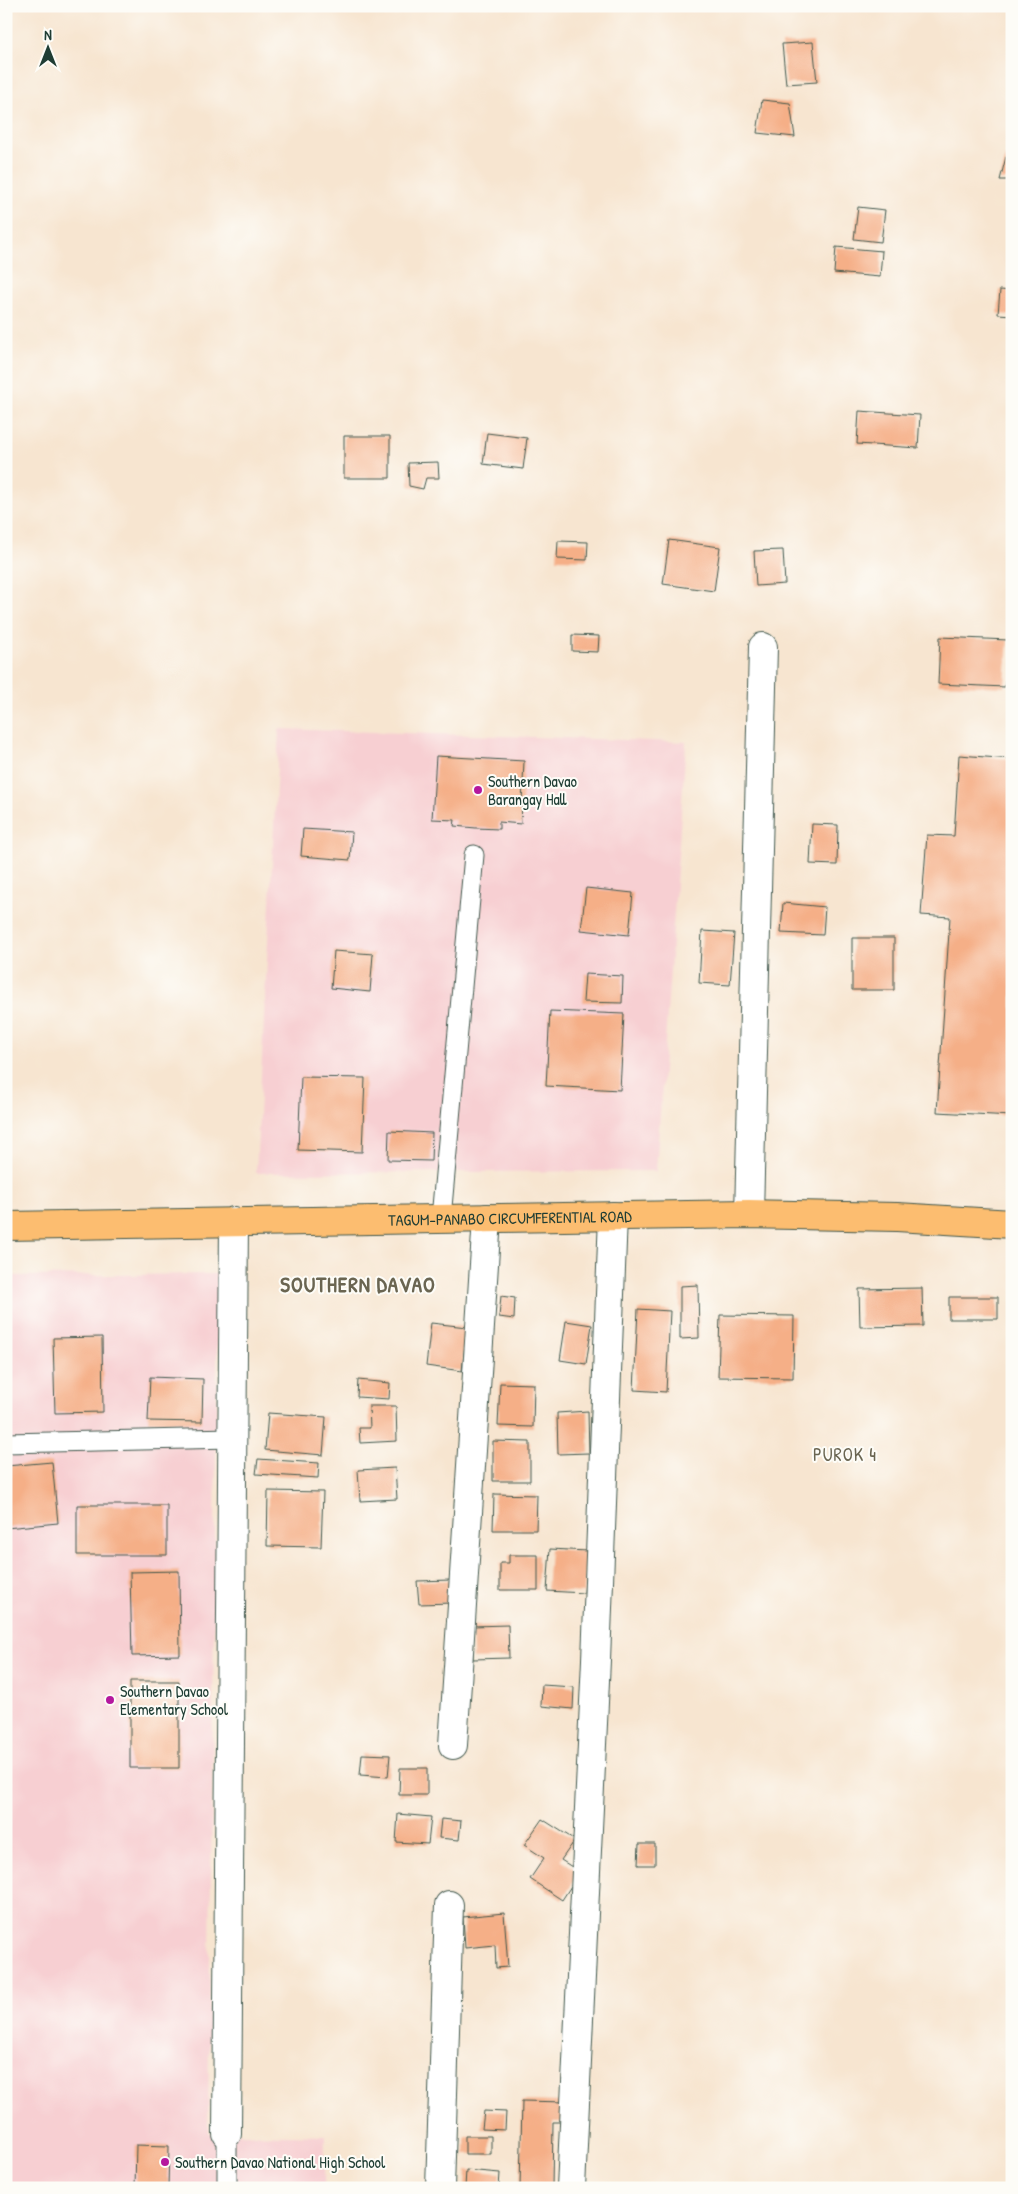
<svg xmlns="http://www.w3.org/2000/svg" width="1018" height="2194" viewBox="0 0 1018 2194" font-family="'Patrick Hand',sans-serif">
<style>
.built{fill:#f7cfd2}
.building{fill:#f5af87}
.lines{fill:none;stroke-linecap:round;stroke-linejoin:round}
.service-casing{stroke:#3f564b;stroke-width:21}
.minor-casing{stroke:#3f564b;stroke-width:30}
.primary-casing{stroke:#3f564b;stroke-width:30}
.service{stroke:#fff;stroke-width:19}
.minor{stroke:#fff;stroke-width:28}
.primary{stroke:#fcbd6f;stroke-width:28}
.poi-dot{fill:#b5179e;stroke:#fdfcf7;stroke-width:2}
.labels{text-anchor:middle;stroke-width:4;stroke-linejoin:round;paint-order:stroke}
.poi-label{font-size:16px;fill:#1f3d34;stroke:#fdfcf7;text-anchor:start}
.street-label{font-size:16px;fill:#1f3d34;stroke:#fdfcf7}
.neighbourhood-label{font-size:18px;letter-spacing:1px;fill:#6a6551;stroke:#fdfcf7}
.district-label{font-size:21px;font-weight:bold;letter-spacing:1px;fill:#6a6551;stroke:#fdfcf7}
</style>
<rect width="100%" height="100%" fill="#fdfcf7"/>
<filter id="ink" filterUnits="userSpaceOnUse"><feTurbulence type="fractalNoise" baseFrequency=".02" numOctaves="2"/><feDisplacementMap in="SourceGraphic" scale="10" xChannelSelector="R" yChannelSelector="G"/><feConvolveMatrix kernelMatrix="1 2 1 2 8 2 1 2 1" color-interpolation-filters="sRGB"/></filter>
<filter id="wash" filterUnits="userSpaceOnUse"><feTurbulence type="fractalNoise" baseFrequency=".0096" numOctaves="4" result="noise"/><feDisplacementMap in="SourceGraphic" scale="20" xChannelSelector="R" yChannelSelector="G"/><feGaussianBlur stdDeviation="1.12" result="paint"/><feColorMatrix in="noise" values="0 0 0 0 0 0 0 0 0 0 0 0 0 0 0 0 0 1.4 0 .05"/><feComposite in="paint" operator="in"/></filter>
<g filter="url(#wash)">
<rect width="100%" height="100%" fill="#f7e5d0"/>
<path class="built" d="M279,729l407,13 -30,429 -400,2z
M218,1274l-10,859 117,3 -1,52h-318v-912z"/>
<g id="blocks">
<path class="building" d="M813,42l4,40 -31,2 -4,-40z
M762,100l28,3 5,34 -38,-4z
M1006,157h6v23h-12z
M858,207l27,3 -4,32 -27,-3z
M836,247l46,4 -2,26 -46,-4z
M1000,290l12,1v24l-14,-1z
M859,411l61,4 -2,33 -61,-4z
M487,433l40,5 -4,31 -40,-5z
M344,436h46v42h-46z
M438,462l1,16h-13l-3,11 -14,-3 -1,-23z
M669,540l51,7 -6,44 -51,-7z
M558,541l30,1 -1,18 -30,-1z
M783,550l2,34 -29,2 -2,-35z
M572,635l27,1 -1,16 -26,-1z
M940,637l68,3 -3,47 -67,-3z
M959,755l53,4v357l-75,-4 13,-195 -29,-2 6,-80 27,1z
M436,756l88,5 -3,63 -22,-2v7l-23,-1 -22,-2 1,-6 -23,-1z
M812,824l26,1 -1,40 -27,-1z
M303,829l49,3 -2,28 -49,-4z
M586,888l47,5 -4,42 -48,-5z
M783,903l42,4 -2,28 -42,-2z
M702,931l32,2 -4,52 -31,-2z
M852,938h42v52h-42z
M334,951l39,3 -3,38 -39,-4z
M585,974l38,2 -1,27 -39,-1z
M550,1011l74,3 -4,76 -74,-4z
M301,1077l64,1 -3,74 -64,-2z
M389,1131l43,2 -1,28 -43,-1z
M698,1285l1,53 -19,1v-53z
M922,1288l1,38 -63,1 -1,-38z
M501,1296l14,2 -1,21 -15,-2z
M949,1297h49v22h-49z
M638,1309l32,2 -4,81 -32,-2z
M720,1315l74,1 -1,62 -75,-1z
M566,1321l26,4 -6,39 -26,-4z
M431,1323l36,4 -5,44 -36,-5z
M102,1337l1,75 -48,1 -2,-75z
M150,1377l53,2 -1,43 -54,-1z
M358,1380l32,3 -1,16 -32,-2z
M500,1383l34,1 -1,43 -35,-1z
M369,1406h27l1,35 -37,2 -1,-15h11z
M588,1411l1,42 -31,1 -1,-41z
M268,1413l58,4 -3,38 -58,-5z
M493,1441l37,1v39h-37z
M258,1459l61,4 -1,15 -62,-4z
M52,1462l6,61 -52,5v-62z
M395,1468l2,31 -37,2 -2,-31z
M268,1491l55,1 -2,55 -54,-1z
M494,1494l43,1 -1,35h-43z
M77,1505h90v50h-90z
M550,1549l37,2 -3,42 -37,-2z
M509,1555h29v35h-38v-27h9z
M179,1571l1,84 -48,1 -2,-84z
M451,1580v23l-32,1 -2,-23z
M508,1625l1,33 -36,1 -1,-33z
M130,1681h49v87h-49z
M542,1685l32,2 -1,22 -32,-3z
M362,1754l28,1 -2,22 -28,-2z
M400,1768h27v27h-28z
M398,1814l33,3 -3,27 -32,-2z
M441,1819l20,2 -2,19 -20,-2z
M542,1819l33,21 -14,20 19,12 -18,28 -32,-21 14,-21 -20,-13z
M639,1844h16v21h-17z
M504,1913l4,54 -12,1 -1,-23 -30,3 -2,-31z
M522,2101l44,1 -1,20h-12l-1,66 -32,-1z
M484,2111l22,1 -1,18 -23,-1z
M465,2136h26v18h-26z
M136,2145l33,1 -1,42h-33z
M466,2170l34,3 -1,15h-34z"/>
</g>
</g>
<g filter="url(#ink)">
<use href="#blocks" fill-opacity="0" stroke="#3f564b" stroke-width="1"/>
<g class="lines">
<defs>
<path id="service" d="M441,1218l33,-363
M6,1443l226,-5
M227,2188v-54"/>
<path id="minor" d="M749,1214l14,-567
M453,1745l34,-527
M227,2134l7,-913
M440,2188l9,-283
M571,2188l25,-528 17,-444"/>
<g id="primary">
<path id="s1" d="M6,1226l743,-12 148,3 115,7"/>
</g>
</defs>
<use href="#service" class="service-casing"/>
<use href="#minor" class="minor-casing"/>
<use href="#primary" class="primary-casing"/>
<use href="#service" class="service"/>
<use href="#minor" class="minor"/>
<use href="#primary" class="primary"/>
</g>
</g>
<g class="poi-dot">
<circle cx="478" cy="790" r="5"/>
<circle cx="110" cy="1700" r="5"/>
<circle cx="165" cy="2162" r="5"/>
</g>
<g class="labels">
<g class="poi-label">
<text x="488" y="787">Southern Davao<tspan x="488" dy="18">Barangay Hall</tspan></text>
<text x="120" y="1697">Southern Davao<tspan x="120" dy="18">Elementary School</tspan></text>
<text x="175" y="2168">Southern Davao National High School</text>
</g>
<g class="street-label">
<text dy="6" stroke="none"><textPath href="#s1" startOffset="504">TAGUM-PANABO CIRCUMFERENTIAL ROAD</textPath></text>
</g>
<g class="neighbourhood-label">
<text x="845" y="1461">PUROK 4</text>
</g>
<g class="district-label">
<text x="358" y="1292">SOUTHERN DAVAO</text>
</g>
</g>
<rect width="1018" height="2194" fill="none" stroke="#fdfcf7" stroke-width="25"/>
<g transform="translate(48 48)" stroke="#fdfcf7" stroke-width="4" paint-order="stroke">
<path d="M0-4L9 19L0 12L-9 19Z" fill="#1f3d34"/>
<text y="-8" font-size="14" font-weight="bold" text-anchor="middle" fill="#1f3d34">N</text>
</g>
</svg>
